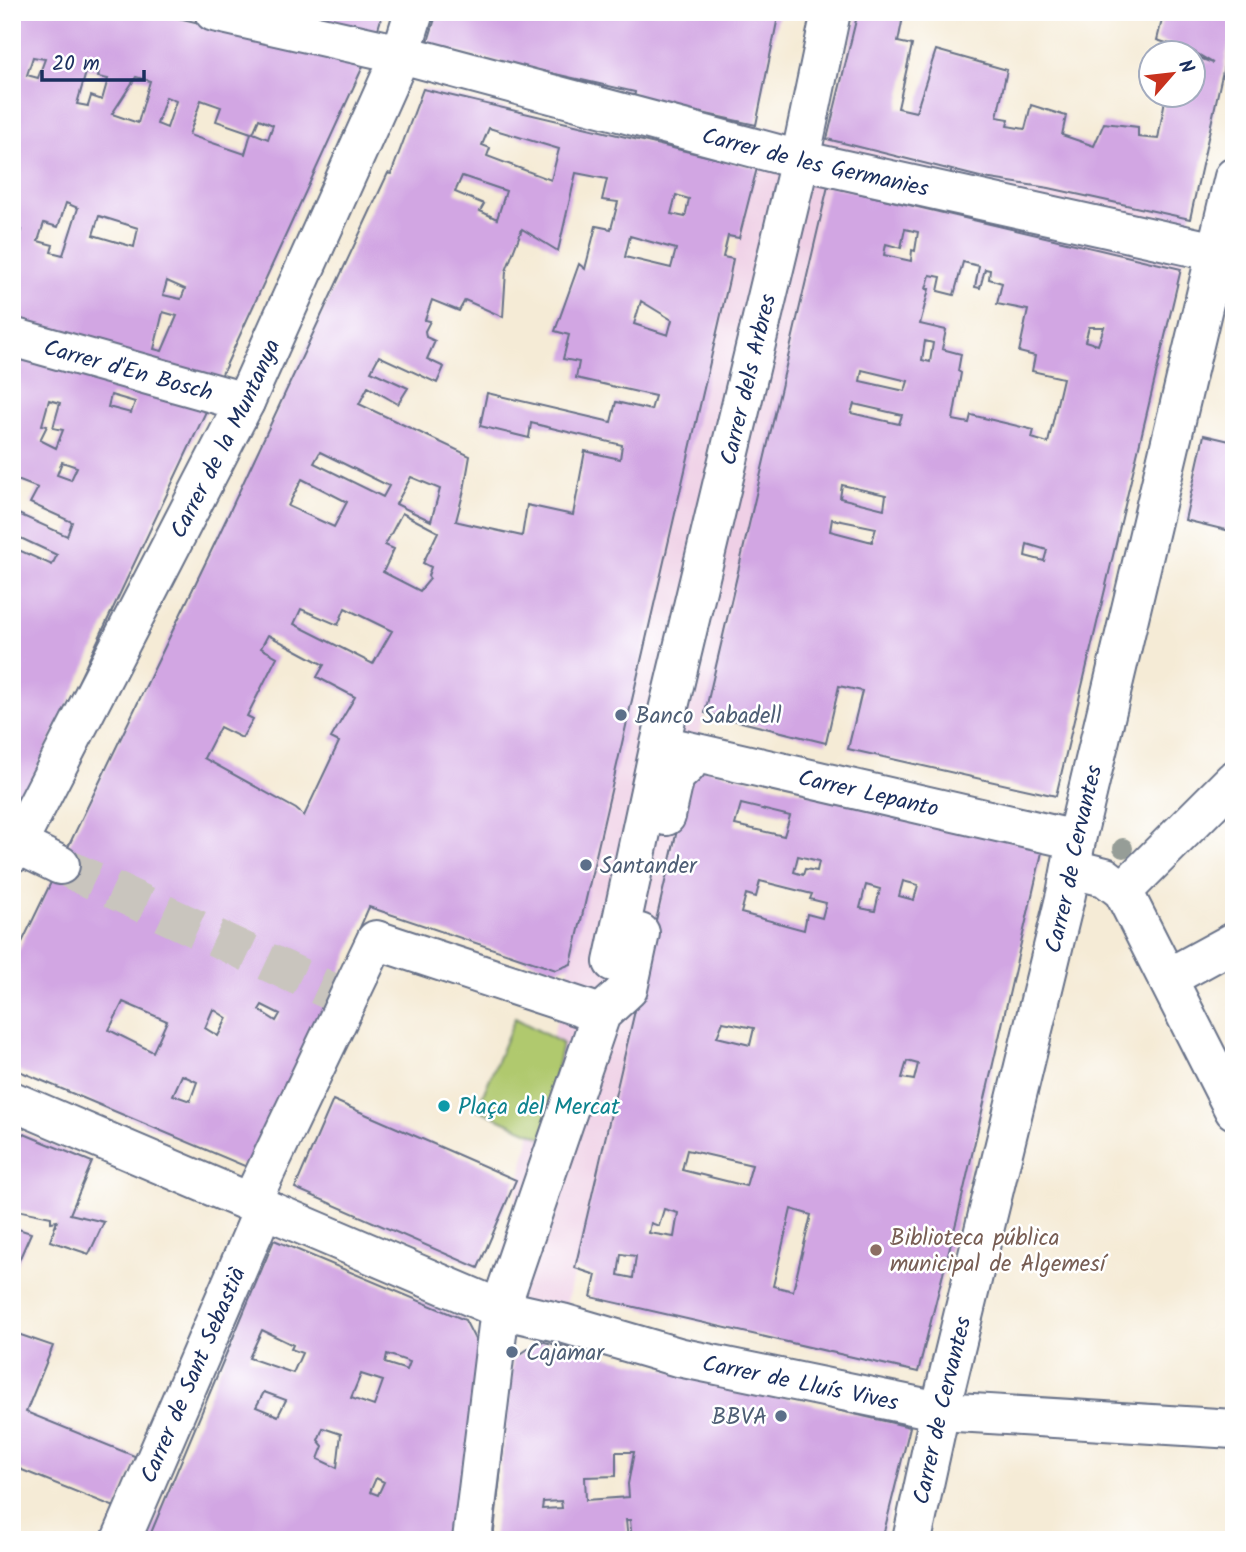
<svg xmlns="http://www.w3.org/2000/svg" width="1246" height="1552" viewBox="0 0 1246 1552" font-family="Kalam,sans-serif">
<style>
.built{fill:#efd0e6}
.green{fill:#b0c96e;stroke:#667c66;stroke-width:2}
.building{fill:#d2a6e3;fill-rule:evenodd}
.lines{fill:none;stroke-linecap:round;stroke-linejoin:round}
.minor-tunnel{stroke:#c9c5be;stroke-width:38;stroke-dasharray:38 19;stroke-linecap:butt}
.minor-casing{stroke:#677188;stroke-width:42}
.minor{stroke:#fff;stroke-width:38}
.tree{fill:#969d97}
.service-dot{fill:#5c6f8a;stroke:#fff;stroke-width:2.5}
.culture-dot{fill:#0f9aa8;stroke:#fff;stroke-width:2.5}
.education-dot{fill:#8d6e63;stroke:#fff;stroke-width:2.5}
.labels{text-anchor:middle;stroke-width:5;stroke-linejoin:round;paint-order:stroke}
.street-label{font-size:23px;fill:#1b2f5e;stroke:#fff}
.service-label{font-size:23px;fill:#4e5e75;stroke:#fff;text-anchor:start}
.culture-label{font-size:23px;fill:#0d838f;stroke:#fff;text-anchor:start}
.education-label{font-size:23px;fill:#785e54;stroke:#fff;text-anchor:start}
</style>
<rect width="100%" height="100%" fill="#fff"/>
<filter id="ink" filterUnits="userSpaceOnUse"><feTurbulence type="fractalNoise" baseFrequency=".0143" numOctaves="2"/><feDisplacementMap in="SourceGraphic" scale="14" xChannelSelector="R" yChannelSelector="G"/><feConvolveMatrix kernelMatrix="1 2 1 2 8 2 1 2 1" color-interpolation-filters="sRGB"/></filter>
<filter id="wash" filterUnits="userSpaceOnUse"><feTurbulence type="fractalNoise" baseFrequency=".00686" numOctaves="4" result="noise"/><feDisplacementMap in="SourceGraphic" scale="28" xChannelSelector="R" yChannelSelector="G"/><feGaussianBlur stdDeviation="1.57" result="paint"/><feColorMatrix in="noise" values="0 0 0 0 0 0 0 0 0 0 0 0 0 0 0 0 0 1.4 0 .05"/><feComposite in="paint" operator="in"/></filter>
<g filter="url(#wash)">
<rect width="100%" height="100%" fill="#f5ebd6"/>
<path class="built" d="M767,126l426,94 -12,49 -353,-83 -266,1137 -71,-20 224,-967z"/>
<path class="green" d="M515,1018l47,25 -19,95 -66,-29z"/>
<g id="blocks">
<path class="building" d="M12,12h141l212,50 -147,321 -206,-57v-78l4,1 5,-19 -9,-3zM33,57l12,2 -7,19 -11,-3zM87,69l12,2 -1,6 10,2 -6,21 -11,-4 -3,10 -11,-2zM136,77l14,4 -12,42 -26,-9zM166,97l10,4 -9,27 -10,-4zM201,100l20,7 -5,14 35,12 -6,21 -56,-19zM259,119l14,6 -5,14 -15,-6zM66,203l12,5 -15,47 -12,-3 2,-7 -15,-4 6,-18 14,4zM99,216l39,12 -4,19 -41,-12zM167,281l18,8 -4,10 -18,-4zM163,312l14,4 -15,35 -8,-2z
M259,12h124l-8,27z
M437,12h342l-23,113 -122,-27 1,-6 -208,-47z
M858,12h46l-6,30 14,3 -14,63 18,4 20,-62 71,20 -10,47 12,2 -2,7 18,3 6,-24 35,11 -4,19 32,11 10,-23 34,4v10l20,2 8,-45h28v-38l19,7 -19,-11 -37,-12 7,-28h70v9l-44,198 -141,-31 -65,-10 -157,-39z
M423,89l334,79 -18,70 -11,-2 -5,21 10,2 -4,21 -158,684 -15,6 -187,-63 -115,263 -242,-102v-105l203,-420 173,-370 3,1zM489,128l70,21 -8,31 -64,-24 3,-8 -8,-3zM576,173l31,6 -5,21 16,2 -7,27 -15,-3 -11,43 -6,-5 -24,67 14,4 -6,24 16,3 -3,16 79,18 -4,14 -35,-8 -5,20 -124,-29 -7,33 49,12 2,-15 91,22 -2,14 -35,-8 -12,64 -46,-10 -5,31 -63,-14 -3,-1 8,-31 6,-34 -111,-52 9,-17 30,17 10,-16 -37,-17 8,-15 58,27 7,-16 -17,-8 8,-18 -9,-4 -1,-6 5,-10 -5,-1 7,-20 27,11 6,-11 38,17 3,-46 16,-42 36,22zM462,176l44,15 -9,28 -17,-8 4,-7 -29,-12zM676,195l13,4 -4,18 -14,-3zM630,236l46,13 -5,19 -46,-11zM641,301l31,19 -4,15 -34,-11zM320,452l69,34 -6,11 -69,-34zM411,477l29,12 -9,32 -35,-17zM302,479l45,23 -13,25 -46,-21zM402,513l36,19 -15,31 8,4 -3,9 2,3 -10,12 -37,-19 11,-23 -9,-4zM345,608l47,23 -19,33 -79,-40 7,-15 37,16zM268,635l56,30 -7,12 38,20 -24,41 8,4 -35,74 -8,-7 -92,-51 16,-31 22,11 11,-19 -6,-3 30,-59 -16,-9zM123,1002l44,19 -14,31 -44,-22zM262,1005l18,9 -4,7 -17,-11zM213,1009l14,9 -9,18 -13,-8zM182,1075l15,7 -7,19 -17,-6z
M828,186l353,83 -125,527 -208,-47 14,-58 -23,-5 -13,57 -121,-30zM905,229l13,3 -3,19 -3,-1 -1,11 -27,-6 2,-11 15,4zM963,262l16,4 -4,21 5,1 5,-19 5,1 -1,9 13,4 -5,21 31,6 -9,42 16,4 -3,15 31,7 -15,65 -16,-5 2,-8 -63,-15 -2,8 -16,-3 8,-47 -3,-2 3,-17 -19,-5 4,-19 -26,-6 9,-35h-3l4,-14 11,2 -3,14 16,4zM1089,327h15l-6,18 -13,-4zM925,341l8,2 -3,19 -8,-2zM862,370l46,11 -3,10 -45,-10zM854,404l48,11 -3,9 -48,-11zM842,485l44,10 -2,14 -44,-11zM832,519l44,9 -4,14 -42,-11zM1027,544l20,6 -3,11 -19,-5z
M12,348l199,53 -199,421v-115l4,-9 -4,-2v-149l40,18 5,-10 -45,-21v-23l55,25 5,-14 -42,-19 8,-15 -26,-10zM111,395l24,7 -4,11 -23,-6zM49,400l11,3 -7,25 10,2 -7,18 -16,-8 7,-14 -5,-1zM62,462l15,5 -6,13 -14,-5z
M1204,435l30,7v90l-49,-12z
M692,766l351,82 -85,367 -40,157 -327,-75 5,-22 -21,-7zM741,804l49,12 -6,20 -49,-11zM798,856l21,5 -2,10 -12,-2 -2,6 -9,-3zM760,881l52,13 -2,5 16,4 -4,15 -15,-4 -3,16 -63,-17 5,-19 10,3zM903,881l15,4 -4,15 -15,-4zM866,885l14,4 -5,22 -15,-3zM723,1022l31,6 -4,17 -33,-8zM907,1061l11,3 -4,16 -12,-2zM687,1150l65,15 -6,21 -64,-16zM664,1209l14,4 -4,24 -25,-4 2,-10 8,3zM791,1209l20,6 -18,76 -20,-5zM621,1254l15,2 -3,22 -15,-3z
M333,1100l183,80 -38,88 -183,-80z
M12,1129l80,33 -22,52 34,8 -15,32 -39,-13 7,-20 -6,1v-5l-39,-8z
M12,1227l19,6 -19,43z
M274,1240l191,80 18,35 -19,185h-316zM262,1330l31,15 -2,4 11,4 -9,20 -44,-15zM387,1354l23,8 -3,8 -22,-7zM361,1374l22,7 -9,25 -23,-8zM264,1392l22,8 -8,16 -22,-9zM323,1428l18,6 -4,34 -19,-9 5,-13 -5,-6zM376,1478l8,4 -6,13 -8,-3z
M12,1332l41,14 -27,66 111,45 -20,51 -105,-42z
M540,1341l370,86 -28,113h-250l-2,-20h-4l2,20h-135l20,-181zM616,1452h18l-6,32 1,13 -43,3 -1,-23 31,-1zM561,1501l1,7 -20,1 1,-7z"/>
</g>
</g>
<g filter="url(#ink)">
<use href="#blocks" fill-opacity="0" stroke="#677188" stroke-width="2"/>
<g class="lines">
<path class="minor-tunnel" d="M60,865l272,127"/>
<defs>
<g id="minor">
<path id="s1" d="M214,12l187,42 399,106 434,96"/>
<path id="s2" d="M12,337l233,65"/>
<path id="s3" d="M662,745l414,95"/>
<path d="M666,816l9,-40 12,-11"/>
<path d="M17,844l43,21"/>
<path id="s4" d="M12,854l233,-452 156,-348 13,-42"/>
<path d="M1072,869l33,8 18,14 111,219"/>
<path d="M1123,891l111,-111"/>
<path id="s5" d="M613,962l47,-218 140,-584 31,-148"/>
<path d="M1168,978l66,-36"/>
<path id="s6" d="M12,1101l488,208 62,14 116,34 262,54 294,18"/>
<path d="M251,1202l125,-262 225,74"/>
<path id="s7" d="M121,1540l143,-332"/>
<path d="M472,1540l28,-231 101,-295 27,-25 12,-56"/>
<path id="s8" d="M912,1540l28,-129 126,-517 10,-54 158,-663"/>
</g>
</defs>
<use href="#minor" class="minor-casing"/>
<use href="#minor" class="minor"/>
</g>
<circle class="tree" cx="1123" cy="848" r="10"/>
</g>
<g class="service-dot">
<circle cx="621" cy="715" r="7"/>
<circle cx="586" cy="865" r="7"/>
<circle cx="512" cy="1352" r="7"/>
<circle cx="781" cy="1416" r="7"/>
</g>
<circle class="culture-dot" cx="444" cy="1106" r="7"/>
<circle class="education-dot" cx="876" cy="1250" r="7"/>
<g class="labels">
<g class="street-label">
<text dy="8" stroke="none"><textPath href="#s1" startOffset="620">Carrer de les Germanies</textPath></text>
<text dy="8" stroke="none"><textPath href="#s2" startOffset="121">Carrer d'En Bosch</textPath></text>
<text dy="8" stroke="none"><textPath href="#s5" startOffset="598">Carrer dels Arbres</textPath></text>
<text dy="8" stroke="none"><textPath href="#s4" startOffset="467">Carrer de la Muntanya</textPath></text>
<text dy="8" stroke="none"><textPath href="#s3" startOffset="212">Carrer Lepanto</textPath></text>
<text dy="8" stroke="none"><textPath href="#s8" startOffset="700">Carrer de Cervantes</textPath></text>
<text dy="8" stroke="none"><textPath href="#s7" startOffset="180">Carrer de Sant Sebastià</textPath></text>
<text dy="8" stroke="none"><textPath href="#s6" startOffset="840">Carrer de Lluís Vives</textPath></text>
<text dy="8" stroke="none"><textPath href="#s8" startOffset="133">Carrer de Cervantes</textPath></text>
</g>
<g class="service-label">
<text x="635" y="723">Banco Sabadell</text>
<text x="600" y="873">Santander</text>
<text x="526" y="1360">Cajamar</text>
<text x="767" y="1424" text-anchor="end">BBVA</text>
</g>
<g class="culture-label">
<text x="458" y="1114">Plaça del Mercat</text>
</g>
<g class="education-label">
<text x="890" y="1245">Biblioteca pública<tspan x="890" dy="26">municipal de Algemesí</tspan></text>
</g>
</g>
<rect width="1246" height="1552" fill="none" stroke="#fff" stroke-width="42"/>
<g transform="translate(1172 74) rotate(62)"><circle r="33" fill="#ffffff" stroke="#a4acbf" stroke-width="2"/>
<path d="M0-5L12 26L0 18L-12 26Z" fill="#c8321e"/>
<text y="-10" font-size="19" font-weight="bold" text-anchor="middle" fill="#1b2f5e">N</text>
</g>
<path d="M42 70v10h102v-10" fill="none" stroke="#1b2f5e" stroke-width="3.5"/>
<text x="52" y="70" font-size="21" fill="#1b2f5e" stroke="#ffffff" stroke-width="5" paint-order="stroke">20 m</text>
</svg>
